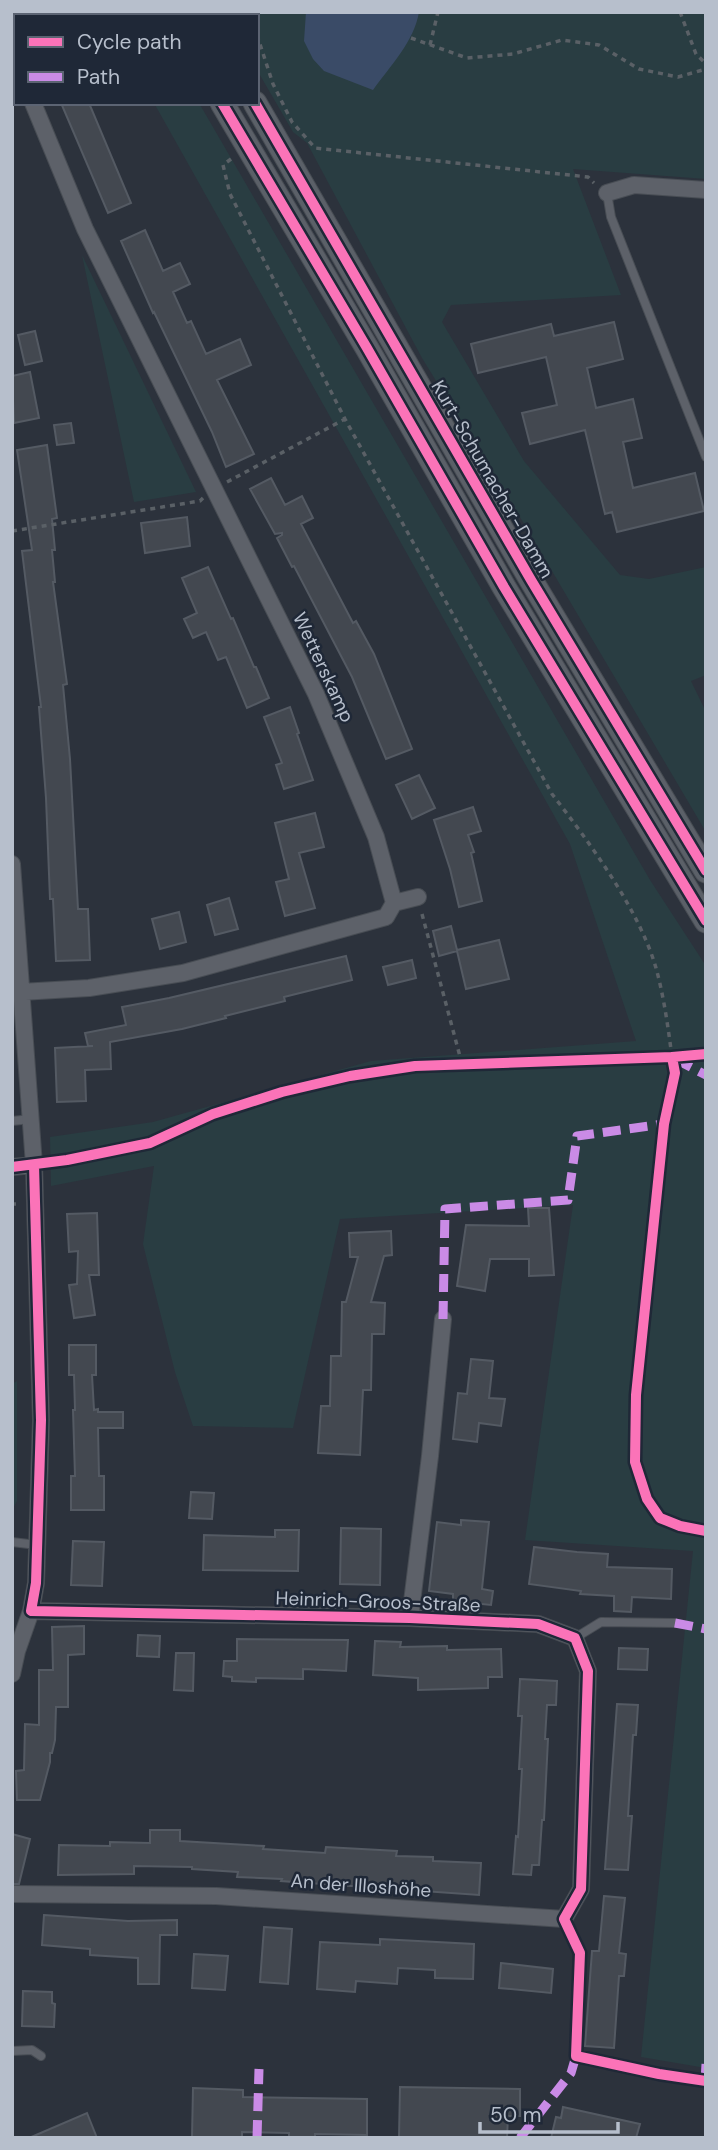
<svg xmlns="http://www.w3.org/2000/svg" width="718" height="2150" viewBox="0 0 718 2150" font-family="'DM Sans',sans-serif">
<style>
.green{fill:#293d42}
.water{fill:#3a4b67}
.building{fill:#434850;stroke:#545a63;stroke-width:2}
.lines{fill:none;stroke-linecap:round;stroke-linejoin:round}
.service-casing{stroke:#484d54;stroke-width:10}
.minor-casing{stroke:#484d54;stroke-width:18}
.secondary-casing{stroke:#484d54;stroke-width:25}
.path{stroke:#5a6066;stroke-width:3.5;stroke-dasharray:5 5;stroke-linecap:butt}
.service{stroke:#5d6169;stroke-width:8}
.minor{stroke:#5d6169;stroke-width:16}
.secondary{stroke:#5b6068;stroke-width:23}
.quiet{stroke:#ca8be6;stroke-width:9;stroke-dasharray:18 9;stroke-linecap:butt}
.cycleway-casing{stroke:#1f2837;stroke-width:15}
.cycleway{stroke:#fb73b8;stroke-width:10}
.labels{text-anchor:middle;stroke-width:5;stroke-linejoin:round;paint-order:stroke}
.street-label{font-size:19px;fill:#b7bfcc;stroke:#1f2837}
</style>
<rect width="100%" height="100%" fill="#2c323c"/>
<path class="green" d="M224,12h482v167l-133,-10 48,126 -170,10 -9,17 82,139 96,114 29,4 57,-12v108l-15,6 15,31v120l-180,-305 -104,-169 -115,-215 -14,-11 -36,-62v-54h-31z
M154,103h45l451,777 56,86v1102l-65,-11 52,-506 -168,-11 48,-335 -233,14 -47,209 -100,-2 -18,-54 -32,-128 11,-78 -103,20 -1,-49 103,-15 218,-61 265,-20 -66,-197z
M82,255l114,237 -62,10z
M17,1381v120l-5,9v-126z"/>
<path class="water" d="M306,12h113c-5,30 -29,54 -46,78l-49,-19 -11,-12 -9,-18z"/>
<path class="building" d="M61,103h28l42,100 -23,10z
M145,230l18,41 17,-8 10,21 -17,8 14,31 4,-2 15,33 34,-15 11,26 -34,15 37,74 -28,13 -14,-35 -58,-120 -1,1 -32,-72z
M614,322l9,37 -36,9 9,40 37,-9 9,39 -19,4 10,46 62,-15 9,38 -87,21 -5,-20 -7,2 -20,-84 -55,14 -8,-31 35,-8 -11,-48 -68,16 -7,-29 80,-20 3,12z
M35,331l7,30 -17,4 -7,-30z
M30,372l9,46 -25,5 -2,-47z
M71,423l3,20 -17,2 -3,-20z
M47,445l10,73 -5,1 3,31h-3l3,32h-2l14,102 -4,1 7,74 8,150h10l2,51 -34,1 -3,-62h-3l-4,-101 -7,-91h2l-19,-156 10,-1 -15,-100z
M271,478l14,27 17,-9 11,22 -12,6 52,99 3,-2 18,33 38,95 -26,10 -34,-82 -58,-111 -2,1 -15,-29 5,-3v-2l-7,1 -25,-45z
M187,517l3,29 -45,7 -4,-30z
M208,567l23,52 2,-1 21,49h2l13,31 -22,10 -21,-51 -8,3 -12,-28 -13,6 -9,-19 13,-6 -15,-35z
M290,707l9,26 -2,1 16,46 -29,9 -8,-24 6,-2 -18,-46z
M419,775l16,33 -23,11 -16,-34z
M473,807l8,24 -13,4 6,17 -3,1 11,48 -23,6 -9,-38 -16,-49z
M315,813l9,34 -25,6 16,55 -30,8 -9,-34 13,-3 -14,-56z
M229,898l9,31 -23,6 -8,-30z
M179,912l7,30 -26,7 -8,-30z
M451,926l6,24 42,-10 10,39 -43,10 -9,-38 -18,5 -6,-25z
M346,956l6,24 -68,17 1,4 -60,15 1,2 -44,11 -72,13 1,27 -26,1 1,31 -29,1 -2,-54 38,-2h-5l-3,-13 41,-8 -4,-18 47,-9z
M412,960l4,18 -28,7 -5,-18z
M528,1208h21l5,67 -25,1v-17h-39l-5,32 -28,-5 9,-61 63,1z
M97,1213l2,62h-10l6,40 -21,3 -5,-33 8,-1 1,-33 -9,1 -2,-38z
M391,1231l1,24 -8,1 -13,46 14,1 -1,31h-12l-1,56h-8l-3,65 -42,-2 3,-47h9l1,-50h10l1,-54h4l12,-45h-8l-1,-24z
M69,1345h27v30h-4l2,35 4,-1v3h25v16h-25l1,48h5v34h-33v-34h4l-2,-66h2l-1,-35h-5z
M471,1359l22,2 -4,37 16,1 -4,27 -22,-3 -2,19 -24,-3 5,-46 9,1z
M191,1492l23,1 -2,26 -23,-1z
M461,1520l28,2 -7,67 11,2 -2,14 -38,-4v-7l-24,-3 8,-69 24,3z
M341,1528l40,1 -1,56 -40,-1z
M275,1530h24l-1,41 -95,-1 1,-35 71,2z
M73,1541l31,1 -2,44 -31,-1z
M534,1547l43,5 31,2 -1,13 65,2 -1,30 -39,-2 -1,15 -17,-1v-15l-34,-2 1,-3 -52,-7z
M84,1626v28l-16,1v52h-12l-1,33 -3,13h-2v9l-10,38h-23l-1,-29 8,-1 1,-46 14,1v-55h14l-1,-43z
M138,1635l22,1 -1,21 -22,-1z
M237,1639l111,1 -2,31 -43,-2v10l-47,-1v4l-24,-1v-4l-9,-1 1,-15h13z
M375,1641l26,1 -1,5 47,-1v4l54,-1 1,28h-14v11l-70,2v-12l-45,-3z
M619,1648l29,1 -1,21 -29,-1z
M176,1653h18l-1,38 -19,-1z
M520,1679l37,2 -1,24h-9l-2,34h3l-4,81h-2l-3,45h-7l-1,10 -18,-1 3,-38 2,1 4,-68h-3l3,-53h-4z
M617,1704l21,1 -2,30h-3l-5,81h4l-4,54 -23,-1z
M150,1830h30v11l84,5 -1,3 62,4 1,-6 71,4 -1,5 37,1v4l48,2 -2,32 -198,-14 1,-2 -45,-2 1,-5 -46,-3v-2l-58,-1v8l-76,1 1,-30 51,1v-4l40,1z
M12,1834l18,5 -11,45h-7z
M604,1896l21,2 -6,55 7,1 -2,22h-5l-5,72 -29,-2 7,-95h7z
M44,1915l84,6 49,-1v15h-17l-1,49h-21v-26l-48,-3v-6l-48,-4z
M264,1927l28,2 -4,55 -28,-2z
M380,1939l94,5 -1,35 -38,-1v-8l-37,-2 -1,16 -41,-3 -1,11 -38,-3 3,-47 60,3z
M194,1954l34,2 -3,34 -33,-2z
M501,1963l52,6 -2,24 -52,-5z
M23,1991l29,1v11l3,1 -1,23 -32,-1z
M400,2087l120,2v27h-12l-1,22h-108z
M193,2088l50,2v7l124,2v36l-52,-1v4h-26v-5l-47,-1v6h-50z
M563,2107l77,17 -4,14h-85l5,-21 5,1z
M87,2113l10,25h-68z"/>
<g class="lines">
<defs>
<path id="service" d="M607,193l4,24 95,240
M12,1121l19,-2
M12,1542l25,3
M575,1638l26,-16 74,1
M564,1919l16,34 -4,103
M12,2051l20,-1 9,6"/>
<path id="minor" d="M12,53l4,9
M607,193l27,-8 72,5
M12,864l22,301 7,255 -5,163 -5,28 -14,40 -5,23
M394,903l24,-6
M21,992l68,-4 94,-15 203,-56 8,-14 -18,-66 -60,-143 -231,-465 -52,-126
M12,1167l22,-2
M410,1618l20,-162 13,-137
M12,1894l204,2 348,23 17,-30 7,-218 -13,-33 -37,-14 -128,-6 -379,-7"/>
<path id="secondary" d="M169,12l2,4
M202,12l2,4
M222,103l145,245 137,239 202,334
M255,103l276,477 175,291"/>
</defs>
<use href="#service" class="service-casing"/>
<use href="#minor" class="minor-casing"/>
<use href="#secondary" class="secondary-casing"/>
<path class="path" d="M250,12l1,4
M680,12l16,42 10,10
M257,35l16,49 19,38 23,26 273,29 6,6
M411,38l56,20 46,-4 49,-14 37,5 40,24 39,8 28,-8
M430,45l8,-33
M231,159l-8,6 7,29 115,225 207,375c37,48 87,115 104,174 8,29 12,59 16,89
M227,482l118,-63
M12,531l188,-30 3,-3
M422,914l40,150
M12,1204h4"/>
<use href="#service" class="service"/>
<use href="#minor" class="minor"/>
<use href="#secondary" class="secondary"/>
<path class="quiet" d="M675,1059l31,16
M443,1319l2,-110 123,-9 9,-64 87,-12
M675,1623l31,6
M705,2081l1,-17
M257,2138l2,-69
M520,2138l51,-65 5,-17 6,2"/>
<defs>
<path id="cycleway" d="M222,103l145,245 137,239 202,334
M255,103l276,477 175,291
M672,1057l3,16 -11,51 -28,271 -1,67 12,37 13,19 20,8 26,5
M34,1165l7,255 -5,163 -5,28 379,7 128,6 37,14 13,33 -7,218 -17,30 16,34 -4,103 83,18 47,7
M12,1167l55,-7 83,-17 63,-29 69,-22 68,-16 65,-10 257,-9 34,-3"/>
</defs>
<use href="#cycleway" class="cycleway-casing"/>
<use href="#cycleway" class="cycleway"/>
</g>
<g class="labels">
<g class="street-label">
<text transform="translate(493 479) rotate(60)" y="7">Kurt-Schumacher-Damm</text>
<text transform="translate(324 667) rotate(65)" y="7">Wetterskamp</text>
<text transform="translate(378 1601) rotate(2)" y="7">Heinrich-Groos-Straße</text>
<text transform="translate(361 1885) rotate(4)" y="7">An der Illoshöhe</text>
</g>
</g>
<rect width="718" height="2150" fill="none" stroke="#b7bfcc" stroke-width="28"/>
<rect x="14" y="14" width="245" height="91" fill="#1f2837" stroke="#5c6473" stroke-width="2"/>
<rect x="28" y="37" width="35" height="10" fill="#fb73b8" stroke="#5c6473" stroke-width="2"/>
<text x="77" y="49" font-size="21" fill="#b7bfcc">Cycle path</text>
<rect x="28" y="72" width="35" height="10" fill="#ca8be6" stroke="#5c6473" stroke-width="2"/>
<text x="77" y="84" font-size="21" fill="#b7bfcc">Path</text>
<path d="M480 2122v10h138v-10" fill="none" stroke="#b7bfcc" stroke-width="3.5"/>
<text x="490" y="2122" font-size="21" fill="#b7bfcc" stroke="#1f2837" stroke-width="5" paint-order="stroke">50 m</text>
</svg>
